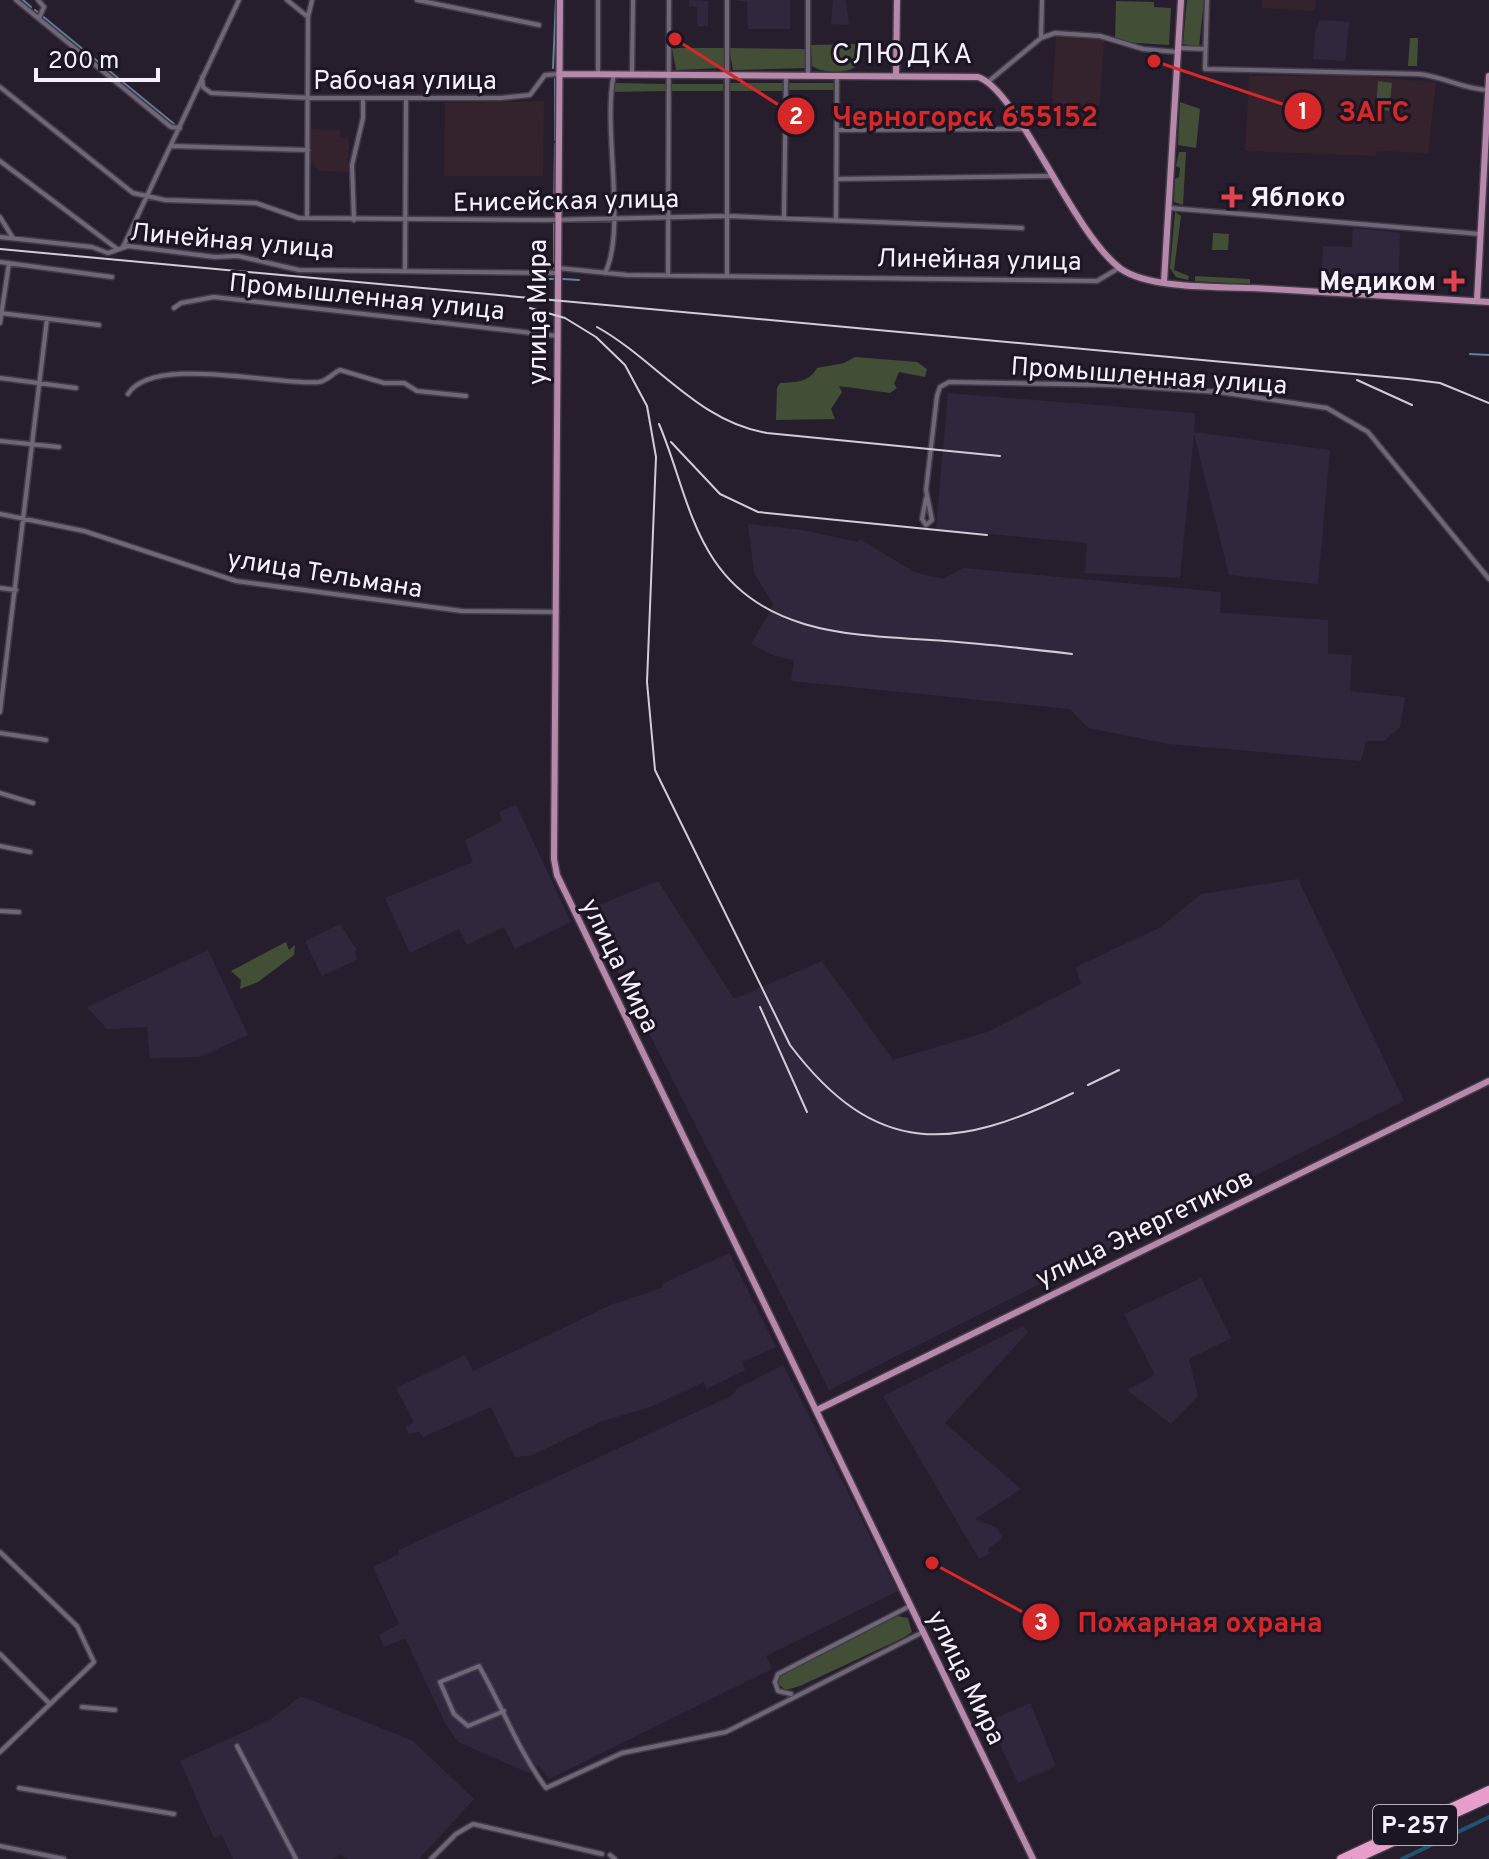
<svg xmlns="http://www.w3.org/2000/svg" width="1489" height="1859" viewBox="0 0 1489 1859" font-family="Overpass,sans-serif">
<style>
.built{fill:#31273c}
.education{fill:#34232c}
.green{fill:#424f36}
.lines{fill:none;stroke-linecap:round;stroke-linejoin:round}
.stream{stroke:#62819a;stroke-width:2}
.canal{stroke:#235270;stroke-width:4}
.minor-casing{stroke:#423b48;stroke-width:7}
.major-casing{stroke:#423b48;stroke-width:9}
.highway-casing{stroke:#423b48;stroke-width:11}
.minor{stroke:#6f6678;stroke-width:4}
.major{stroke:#b788a9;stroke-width:6}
.highway{stroke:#e79eca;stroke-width:8}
.rail{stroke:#d2ccd8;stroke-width:2}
.health-dot{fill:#e0444e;stroke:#1c1523;stroke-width:3}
.labels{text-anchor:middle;stroke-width:6;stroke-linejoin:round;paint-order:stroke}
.shield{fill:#1c1523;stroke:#b4aeba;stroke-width:2}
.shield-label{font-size:24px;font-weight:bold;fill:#f5f0fb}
.street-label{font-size:26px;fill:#f5f0fb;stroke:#1c1523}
.poi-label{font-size:26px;font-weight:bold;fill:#f5f0fb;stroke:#1c1523;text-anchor:start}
.neighbourhood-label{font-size:28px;letter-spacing:2px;fill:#f5f0fb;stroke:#1c1523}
.leader{fill:none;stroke:#d62828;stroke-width:3}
.callout-dot{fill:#d62828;stroke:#1c1523;stroke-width:3}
.mark-label{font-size:24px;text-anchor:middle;font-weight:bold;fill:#fff}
.callout-label{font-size:28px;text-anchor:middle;font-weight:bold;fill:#d62828;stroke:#1c1523;stroke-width:6;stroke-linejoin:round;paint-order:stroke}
</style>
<rect width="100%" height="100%" fill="#261e2d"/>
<path class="built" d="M689,0l19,1v25h-11v-19l-8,-1z
M732,0h58v29h-42l-1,-27z
M833,0h13l3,25 -18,-1z
M1320,20l29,2 -4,39 -32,-2 2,-26z
M1353,228l47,5 -2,58 -77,-4 2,-41 29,1z
M948,393l247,20 -1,19 136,18 -12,134 -89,-9 -35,-141 -14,144 -95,-5 2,-30 -151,-14z
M748,524l54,6 55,12 3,-3 54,33 29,7 20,-11 258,24 -1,21 108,7v34l24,1 -2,36 55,6 -5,30 -16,14h-18l-5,20 -192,-17 -81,-16 -18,-19 -279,-28 3,-21 -19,-4 -24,-12 23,-39 -20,-32z
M516,805l55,117 -56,27 -11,-22 -37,18 -8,-16 -49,24 -25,-55 88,-36 -8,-22 37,-19 -3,-9z
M1298,879l106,222 -575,289 -242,-480 71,-29 76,118 88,-38 71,99 94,-28 94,-48 -5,-17 85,-40 40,-33z
M340,924l17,26 -3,2 4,7 -36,17 -17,-35z
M208,950l40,85 -48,22 -50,1 -3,-31 -40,2 -20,-22z
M729,1253l47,94 -34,15 3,8 -38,19 -3,-7 -56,26 -46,13 -69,34 -18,2 -24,-50 -68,30 -4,-5 -10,2 -4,-7 9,-5 -18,-34 69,-33 8,16 140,-67 49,-16v-4z
M1201,1278l30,60 -42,21 9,37 -27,28 -44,-34 28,-15 -31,-61z
M1023,1326l5,6 -83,91 76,66 -46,30 21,8 7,11 -15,11 1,5 -10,5 -96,-163z
M783,1365l115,226 -132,65 6,13 -223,110 -10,-13 -10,7 -71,-31 -13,-19 -40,-85 -21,9 -5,-12 20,-11 -26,-57 26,-13v-4l332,-154 7,-8z
M301,1696l112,45 61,58 -55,60h-71l-7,-4 -9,4h-99l-11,-24 -8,3 -34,-77 90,-41z
M1030,1703l26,63 -38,17 -29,-62z"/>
<path class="education" d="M1262,0h54l-1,11 -53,-3z
M1056,36l48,4 -4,64 -14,16 -22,-3 -12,-18z
M1340,75l96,7 -8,71 -51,-2 -1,5 -131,-5 4,-75z
M544,101l-1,75h-99l1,-73z
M311,129l29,1v7l9,1 -1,34 -29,-1 -8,-9z"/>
<path class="green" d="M1187,0h17l-5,47 -16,-3z
M1116,1l38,1v5l17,1 -2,37 -47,-3 -7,-4z
M1410,38h8l-1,28h-9z
M856,44l-1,23c-10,7 -33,6 -43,-1l-1,-21z
M672,48h53l-1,20 -48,2z
M729,48l77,1v19l-73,2z
M1378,81l14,2 -3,28 -13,-2z
M614,83l53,1v7l-53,1z
M729,83h54l1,8h-55z
M788,83h46v7h-46z
M672,84h51v7h-51z
M1180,102l20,7 -4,39 -18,-3z
M1179,152h7l-3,53 -9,-3 1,-23 4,-2 1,-9 -4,-2z
M1175,212l6,4 -7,54 15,6 -1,4 -12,-3 -6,-9z
M1213,233l16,1 -1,16h-16z
M1195,276l55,3v5l-55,-3z
M855,357l62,5 10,7 -2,8 -26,-5 -5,12 3,4 -7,5 -51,-7 3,6 -11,17 4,10 -59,1 1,-32 3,-5c17,-1 28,0 37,-15l27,-5z
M286,942l3,8 6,-5 -1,10 -36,27 -18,7 1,-9 -10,-9z
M897,1616l11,2 4,14 -9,6 -103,48 -14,4 -7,-5v-9z"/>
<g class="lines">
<path class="stream" d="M23,0l8,7
M35,10l139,114
M553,68l3,-68
M555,79v61
M554,212l1,-68
M554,270v-47
M537,279h18
M563,279l16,1
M1470,354l19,1"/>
<path class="canal" d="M1402,1859l87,-42"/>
<defs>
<path id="minor" d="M16,0l155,127 9,1
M38,0l6,7 -5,11
M287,0l21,17
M417,0l122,25
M1207,0l-2,69 213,5c25,2 44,15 70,16
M1041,38l1,-38
M1179,48l26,1
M598,74v-74
M632,74l1,-74
M808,75v-75
M202,77l1,10 8,6 100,5h190l29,-3 15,-20 15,-1
M989,81l52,-43 14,-5 45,3 43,13 35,3
M0,87l133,106 32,7 91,3 43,15 247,2 182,-4 294,12
M838,130l185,-1
M171,146l137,4
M0,161l116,87
M837,179l213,-3
M1169,208l311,26
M784,216l2,-139
M0,217l13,21
M307,218l1,-201 4,-17
M836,219l1,-144
M354,220l-2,-55 11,-47v-20
M0,237l92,10 16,6 20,-7 87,11 23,-1 61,14 259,3
M123,247l116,-247
M0,262l112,15
M405,268l1,-170
M558,268l69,7 470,6 22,-13
M605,273c22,-44 -3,-147 9,-199
M668,275l1,-275
M727,275v-275
M174,308l7,-5 33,-6 344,39
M0,313l99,12
M0,323l9,-60
M0,378l76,10
M128,394c25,-40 150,-8 191,-12 8,-1 14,-9 21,-12l44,13h20l13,8 49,5
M0,441l59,6
M926,498l-4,21 4,6 6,-5 -6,-30 11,-94 3,-9 9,-5 163,3 107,7 108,16 41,24 121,147
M0,514l84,17 152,50 226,30 95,1
M0,588l16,2
M0,712l47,-393
M0,733l46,7
M0,793l33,10
M0,846l30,6
M0,911l19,1
M0,1552l77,74 17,36 -94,90
M0,1654l50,50
M791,1694l-13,-3 -3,-9 3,-8 132,-68
M82,1707l33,3
M504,1711l-36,15 -14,-12 -14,-32 39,-16c23,40 40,86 67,122l76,-35 104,-21 197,-100
M237,1746l59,113
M19,1788l155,26
M0,1846l64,13
M610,1855l5,4
M431,1859l25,-25 17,-10 129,30"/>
<path id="major" d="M560,0l-6,859 3,16 476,984
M560,74l418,3c40,13 94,156 143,192 32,22 111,17 150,20 72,4 145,8 218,13
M896,75l1,-75
M1164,282l17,-282
M1477,301l12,-225
M817,1410l672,-329"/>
<path id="highway" d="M1341,1859l148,-69
M1356,1859l133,-61"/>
</defs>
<use href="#minor" class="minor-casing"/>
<use href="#major" class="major-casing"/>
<use href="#highway" class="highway-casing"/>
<use href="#minor" class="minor"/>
<use href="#major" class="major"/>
<use href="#highway" class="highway"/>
<path class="rail" d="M0,249l1408,130 32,4 49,20
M530,308l35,10 31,19 29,28 22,41 9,51 -9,225 8,88 135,275c86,114 164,106 283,48
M597,327c59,33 101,95 170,106l233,23
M1357,380l55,25
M659,424c19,44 28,96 55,136 52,78 147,75 231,81 42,3 85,8 127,13
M671,442l49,52 38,18 229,23
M760,1007l47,105
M1088,1085l31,-15"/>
</g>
<g class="health-dot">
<path d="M1228 185h8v8h8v8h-8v8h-8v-8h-8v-8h8z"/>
<path d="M1450 269h8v8h8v8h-8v8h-8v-8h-8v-8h8z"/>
</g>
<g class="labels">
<rect class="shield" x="1373" y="1805" width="84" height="40" rx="6"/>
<g class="shield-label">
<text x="1415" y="1833">Р-257</text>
</g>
<g class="street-label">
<text x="405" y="89">Рабочая улица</text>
<text transform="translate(566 200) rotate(-1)" y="9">Енисейская улица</text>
<text transform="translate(232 240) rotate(5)" y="9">Линейная улица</text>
<text transform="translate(979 259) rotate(1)" y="9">Линейная улица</text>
<text transform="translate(367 296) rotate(6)" y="9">Промышленная улица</text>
<text transform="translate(537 312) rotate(-90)" y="9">улица Мира</text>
<text transform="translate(1149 375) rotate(4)" y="9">Промышленная улица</text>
<text transform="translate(325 573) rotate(9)" y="9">улица Тельмана</text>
<text transform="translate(621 965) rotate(64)" y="9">улица Мира</text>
<text transform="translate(1144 1227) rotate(-26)" y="9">улица Энергетиков</text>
<text transform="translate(967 1677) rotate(64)" y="9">улица Мира</text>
</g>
<g class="poi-label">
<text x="1250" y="206">Яблоко</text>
<text x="1436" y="290" text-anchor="end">Медиком</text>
</g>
<g class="neighbourhood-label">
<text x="903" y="63">СЛЮДКА</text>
</g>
</g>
<path class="leader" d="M1154 61L1303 111M675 39L796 116M932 1563L1041 1622"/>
<g class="callout-dot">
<circle cx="1154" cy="61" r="8"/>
<circle cx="675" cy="39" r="8"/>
<circle cx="932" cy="1563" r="8"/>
<circle cx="1303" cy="111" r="20"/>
<circle cx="796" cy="116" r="20"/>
<circle cx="1041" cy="1622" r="20"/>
</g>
<g class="mark-label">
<text x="1303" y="119">1</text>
<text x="796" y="124">2</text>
<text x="1041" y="1630">3</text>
</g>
<g class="callout-label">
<text x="1374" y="121">ЗАГС</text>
<text x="965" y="126">Черногорск 655152</text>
<text x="1200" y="1632">Пожарная охрана</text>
</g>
<path d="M36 68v12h122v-12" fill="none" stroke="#f5f0fb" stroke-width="4"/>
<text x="48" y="68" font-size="24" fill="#f5f0fb" stroke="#1c1523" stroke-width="6" paint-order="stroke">200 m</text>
</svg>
